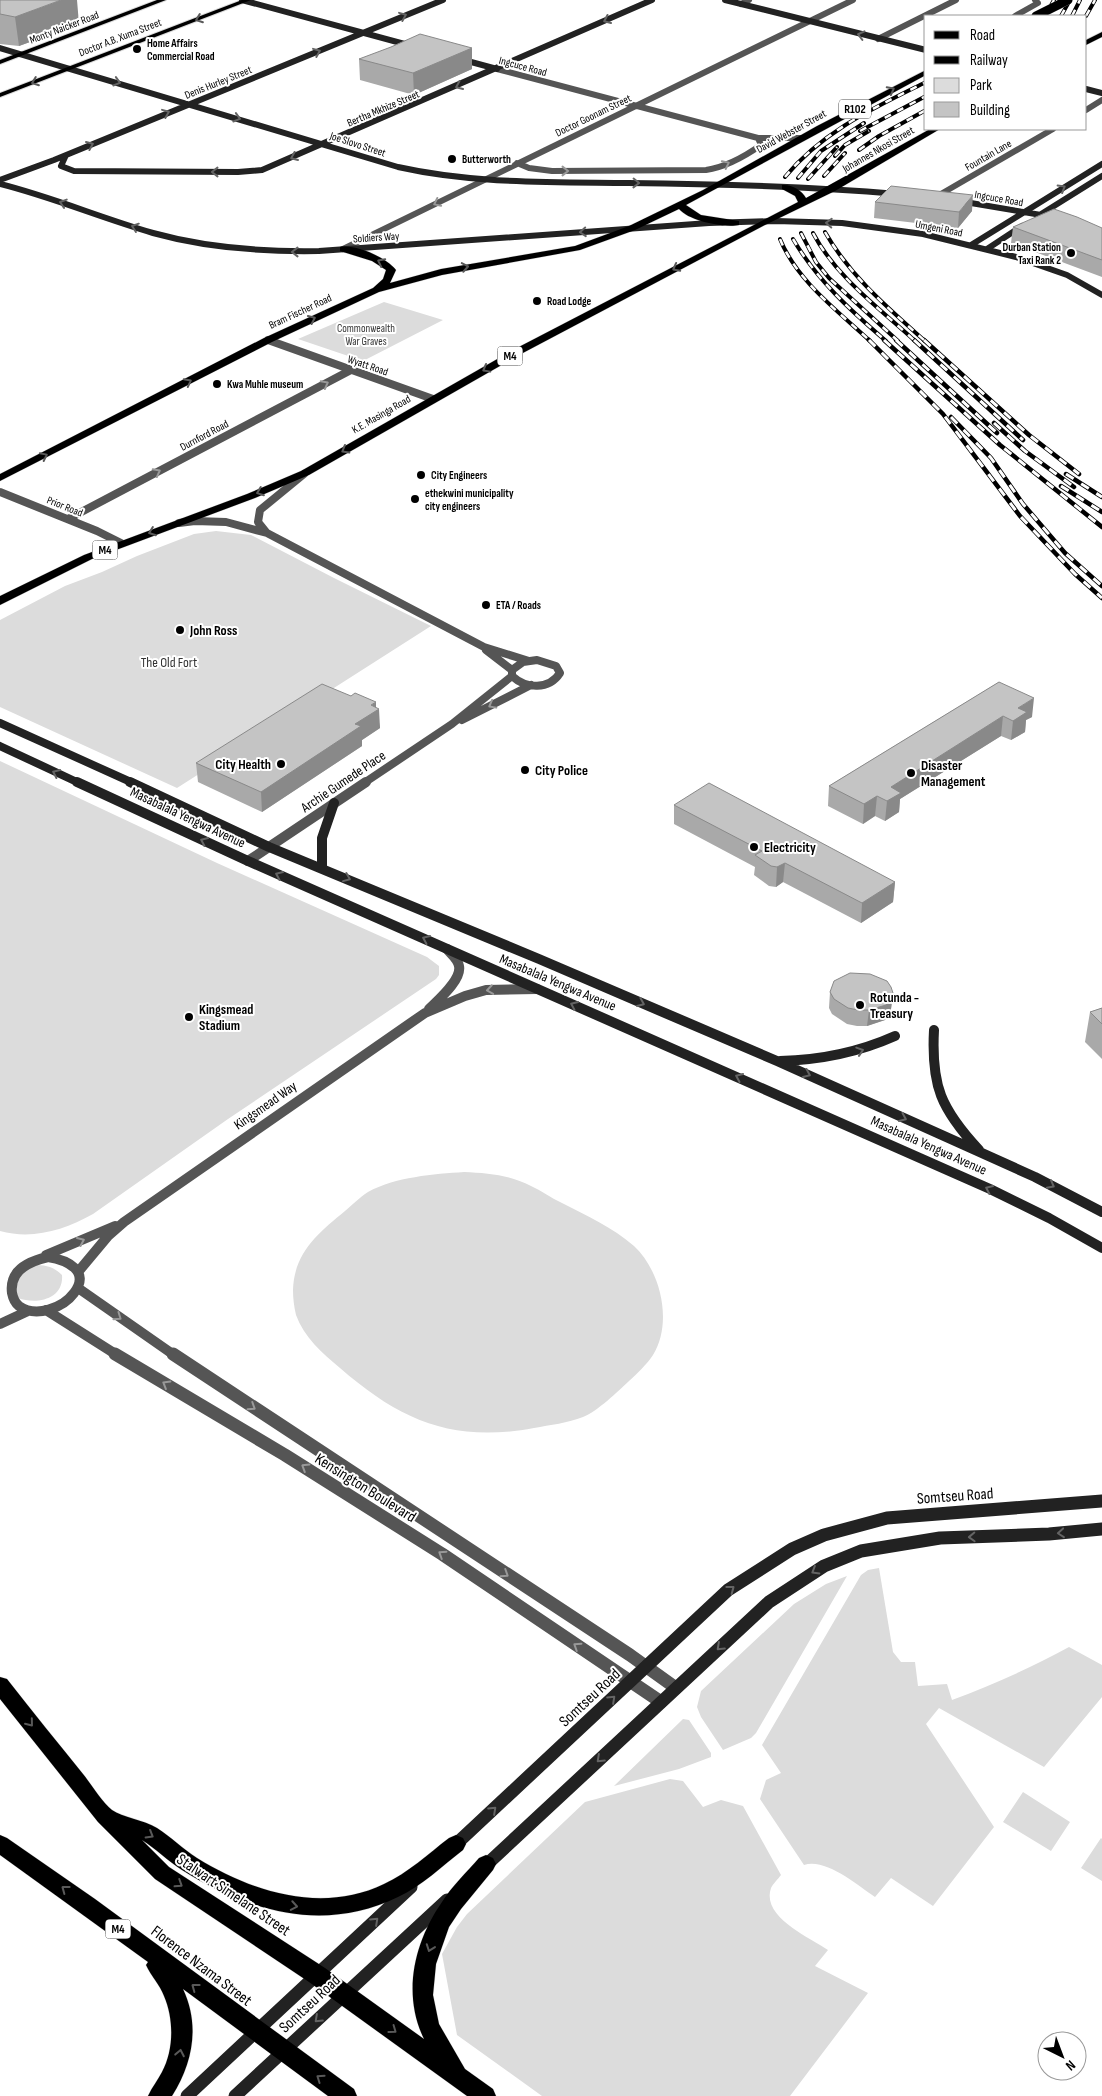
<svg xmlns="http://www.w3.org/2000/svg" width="1102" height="2096" viewBox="0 0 1102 2096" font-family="'Sofia Sans Condensed',sans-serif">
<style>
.green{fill:#dcdcdc}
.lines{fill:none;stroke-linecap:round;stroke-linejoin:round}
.primary-casing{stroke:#dbdbdb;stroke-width:2}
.highway-casing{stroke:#dbdbdb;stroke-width:1}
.street-far3{stroke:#555;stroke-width:6}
.street-far2{stroke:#555;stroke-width:8}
.street-far1{stroke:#555;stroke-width:10}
.street{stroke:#555;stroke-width:13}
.secondary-far3{stroke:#222;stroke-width:6}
.secondary-far2{stroke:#222;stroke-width:8}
.secondary-far1{stroke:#222;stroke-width:10}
.secondary{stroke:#222;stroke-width:13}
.primary{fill:#000;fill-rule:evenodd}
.highway{fill:#000;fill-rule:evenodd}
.rail-far1-casing{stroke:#000;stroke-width:4}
.rail-casing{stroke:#000;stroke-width:4.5}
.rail-far1{stroke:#fff;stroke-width:2.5;stroke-dasharray:7;stroke-linecap:butt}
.rail{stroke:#fff;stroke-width:3;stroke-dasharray:9;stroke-linecap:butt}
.highway-bridge-casing{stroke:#dbdbdb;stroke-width:9;stroke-linecap:butt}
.highway-bridge{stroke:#000;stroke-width:9}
.wall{fill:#a9a9a9}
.shaded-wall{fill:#898989}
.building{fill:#c4c4c4;stroke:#898989}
.oneway{stroke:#646464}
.oneway2{stroke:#595959}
.oneway3{stroke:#999}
.poi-dot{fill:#000;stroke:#fff;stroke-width:2}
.labels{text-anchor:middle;stroke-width:4;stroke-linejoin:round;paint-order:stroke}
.far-street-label{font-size:11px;fill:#000;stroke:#fff}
.far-poi-label{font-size:11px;font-weight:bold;fill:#000;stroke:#fff;text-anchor:start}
.far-park-label{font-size:11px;fill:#333;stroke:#fff}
.shield{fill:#fff;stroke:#4c4c4c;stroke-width:1}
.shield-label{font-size:12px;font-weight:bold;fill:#000}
.poi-label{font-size:14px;font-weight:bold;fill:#000;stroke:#fff;text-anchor:start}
.park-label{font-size:14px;fill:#333;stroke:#fff}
.street-label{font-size:14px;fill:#000;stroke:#fff}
.near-street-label{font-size:16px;fill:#000;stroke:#fff}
</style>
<rect width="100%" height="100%" fill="#fff"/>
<path class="green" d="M384,302l59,18 -80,41 -65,-22z
M216,531l35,4 83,43 97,48 -254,162 -177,-81v-87l65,-34 37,-14 35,-16 57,-22z
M0,761l217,102 210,94 12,9v9l-3,4 -208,140 -135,95c-29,16 -60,26 -93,17z
M464,1172c24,1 46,3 67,14 11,5 20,12 31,17 25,13 50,24 72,43 27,25 39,77 19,109 -6,9 -16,19 -24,26 -12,11 -31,30 -46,36 -15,6 -33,8 -49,11 -81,15 -133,-7 -194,-60 -18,-15 -36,-31 -44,-53 -2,-8 -3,-17 -3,-25 1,-37 25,-57 52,-79 7,-6 15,-14 23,-19 27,-15 66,-18 96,-20z
M33,1265c12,0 20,1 29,10 2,24 -25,30 -44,23l-8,-17z
M879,1568l14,84 8,10h14l3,24 29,-2 5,16c40,-15 79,-32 117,-53l33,18v32l-58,70 -105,-59 -13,16 68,103 -61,79 -42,-28 -16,19c-18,-12 -49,-39 -71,-32l-44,-66 6,-19 15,-7 -19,-28 99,-170 7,-5z
M847,1576l-91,157 -5,5 -28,12 -22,-33 -4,-10 4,-16 93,-87 32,-20z
M683,1719l6,1 22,33v4l-32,12 -65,17z
M670,1779l13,2 20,26 18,-7 22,6 38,69c-3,4 -8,9 -10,13 -10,29 38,49 57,62l-13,16 53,27 -78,103h-248l-85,-61 -15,-81 15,-27 10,-13 118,-112z
M1023,1792l47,30 -19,29 -48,-29z
M1101,1838l1,1v42l-21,-13z"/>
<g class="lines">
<defs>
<path id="primary" d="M157,0h9l-166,64v-4z
M242,0h9l-251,97v-4z"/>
<path id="highway" d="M1102,32v5l-16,8v-5z
M926,70v5l-240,130 15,10 38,6v4c-15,3 -50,-4 -60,-16l-44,21 -55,20 -138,25 -63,17 -107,50 -272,139v-7l264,-136 109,-50 10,-9 3,-9 -14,-9 -32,-10v-4c15,-3 46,10 56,23l-6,13 51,-14 134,-23 54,-20 74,-36 114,-64z
M930,129h10l-105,62 -70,34 -244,129 -212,121 -54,23 -163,61 -92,46v-9l84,-41 163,-61 54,-23 212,-121 285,-148 -3,-6 -13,-7v-4c9,-1 20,5 24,13z
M0,1677l7,2c25,32 51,64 76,95 8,10 19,28 29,36 10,7 32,10 45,18 14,9 26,21 40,30 55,34 125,56 187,26 24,-11 44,-30 65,-46l7,-3 7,3 3,6 -3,6c-21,16 -41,36 -65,47 -74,36 -149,15 -216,-27 -14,-9 -26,-21 -40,-30l27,27 156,101 99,71c-22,-45 -10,-97 18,-137 10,-16 25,-30 37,-44l7,-3 7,3 3,6 -3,6 -32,39 -12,18 -13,37 -3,31 6,29 26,45 28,20 3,7h-29l-158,-114 -154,-103 -57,-57 -98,-123z
M0,1835l7,3 88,61 259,190 3,7h-29l-145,-107c17,36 10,74 -11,107h-24c4,-9 10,-16 14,-24 12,-22 12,-53 2,-76 -4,-11 -13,-20 -18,-31l2,-3 -148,-107z"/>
</defs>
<use href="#primary" class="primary-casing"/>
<use href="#highway" class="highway-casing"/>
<path class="street-far3" d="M741,4l8,-4
M1015,16l23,-13 -3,-3
M878,39l78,-39
M497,69l261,69h43
M1086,110l16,-10
M517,163l12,5 23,3 154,-1c20,-3 38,-13 55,-25l-3,-7
M934,198l119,-69
M343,249l510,-249
M268,340l4,1"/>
<path class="street-far2" d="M268,340l165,59
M0,492l97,39 24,12
M68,519l283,-149
M179,523l16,-2 31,1 41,11 217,114 45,14
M266,532l-8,-10 2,-12 44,-36
M486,650l26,20
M537,660l19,6 4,7c-11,17 -34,16 -48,3v-6l11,-8z
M462,720l69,-35
M364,783l88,-59 60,-48"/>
<path class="street-far1" d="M248,861l118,-79
M429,1009c9,-9 33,-29 30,-43 -1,-7 -8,-12 -12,-17
M46,1255l69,-29
M48,1257c19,3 43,14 26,36 -11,15 -38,25 -55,13 -4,-3 -6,-8 -7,-13 -3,-23 18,-32 36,-36z
M78,1272l30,-36 16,-14 301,-209 40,-17 21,-6 51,-1
M78,1288l96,67
M46,1310l71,45
M0,1324l28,-13"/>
<path class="street" d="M115,1354l170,101 157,99 219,148
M173,1354l457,301 46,33"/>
<path class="secondary-far3" d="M242,0l170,46
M725,0l201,50
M0,48l398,119c76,17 153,15 230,16 90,1 179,3 269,11
M460,59l37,10
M1086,89l16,4
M66,155l-5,11 13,5 164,1 24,-2 390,-170
M0,180l54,-20 389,-160
M0,184c52,13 101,34 153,49 54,15 110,19 166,18l390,-28 67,-2 66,2 81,11 93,23 51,18 35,20
M959,201l94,16
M1038,216l64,-40
M971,245l131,-81
M987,249l35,-23"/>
<path class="secondary-far2" d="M0,723l133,60
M0,746l79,37"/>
<path class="secondary-far1" d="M77,782l171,79 742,328 59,29 53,30
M130,782l139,65 270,112 238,102 258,116 67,35
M322,868v-30l12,-35
M934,1030c-3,56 7,79 45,120
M780,1061c41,-1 77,-8 115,-25"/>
<path class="secondary" d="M454,1846l274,-256 64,-41 32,-14 63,-17 215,-17
M484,1867l285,-265 55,-36 37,-15 79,-13 109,-4 53,-5
M187,2096l224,-209
M235,2096l212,-196"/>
<use href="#primary" class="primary"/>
<use href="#highway" class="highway"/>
<defs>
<path id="rail-far1" d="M1045,16l9,-16
M1061,16l9,-16
M1072,16l8,-16
M1086,16l9,-16
M860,131l66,-35
M859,150l20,-14 47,-26
M835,156l10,-11 24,-14
M824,176l21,-23
M785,177c38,-46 89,-69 141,-95
M798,178l23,-27 43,-28
M808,179l29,-32
M825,232c25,44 63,76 100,109
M801,233l15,29 13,16 69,63
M813,233c23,44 66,75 102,108
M780,239c17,42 58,72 90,102
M793,239c24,41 57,71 93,102"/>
<path id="rail" d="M869,340l74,74 77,102 55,58 27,24
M884,340l116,105 102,82
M896,340l101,93
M914,340l109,100
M924,340l105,95 50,39
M951,417l40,41 32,46 42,49 37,33
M994,423l31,28 49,36
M1066,474l36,23
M1061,486l41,26"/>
</defs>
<use href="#rail-far1" class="rail-far1-casing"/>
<use href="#rail" class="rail-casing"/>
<use href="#rail-far1" class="rail-far1"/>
<use href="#rail" class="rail"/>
<defs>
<path id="highway-bridge" d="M1036,16l32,-16"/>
</defs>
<use href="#highway-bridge" class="highway-bridge-casing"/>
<use href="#highway-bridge" class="highway-bridge"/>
</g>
<path class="wall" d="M0,0l79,24 -60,22 -19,-2z
M472,48v21l-58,26 -54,-15 -1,-21z
M875,202l97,9 -14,17 -84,-10z
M1013,227l89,1v49l-91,-34z
M999,682l33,35 -6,3 -1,12 -14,8 -10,-4 -101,63 -1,13 -14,9 -10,-5 -12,8 -35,-18 1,-20z
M376,707l4,21 -18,12v6l-100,66 -64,-30 -2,-19z
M674,805l221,77 -2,20 -32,21 -78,-41 -7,5 -7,-1 -15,-11 1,-8 -81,-43z
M830,992l63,1 -2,16 -2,6 -4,5 -18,6h-10l-10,-2 -15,-10 -3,-6z
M1102,1008v51l-17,-17 5,-30z"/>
<path class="shaded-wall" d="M61,0h16l2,24 -60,22 -4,-29z
M472,48v21l-58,26 -1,-22z
M973,195l-1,16 -14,17 1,-16z
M1034,698l-2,19 -6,3 -1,12 -14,8 2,-19 5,-13z
M376,702v8l3,-1 1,19 -18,12v6l-100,66 -1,-20 94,-68 16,-19z
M1003,716l-2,20 -101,63 -1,13 -14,9 2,-20 4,-14z
M877,796l-2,20 -12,8 1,-20z
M785,863l-2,19 -7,5 1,-20z
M895,882l-2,20 -32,21 1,-20z
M893,993l-2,16 -2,6 -4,5 -18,6 2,-16z"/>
<path class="building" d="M0,0h61l-46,17 -15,-3z
M420,34l52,14 -59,25 -54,-14 32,-12z
M891,186l82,9 -14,17 -84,-10z
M1054,209l23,8 25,11v32l-89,-33z
M999,682l35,16 -16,10 9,4 -14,9 -10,-5 -112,71 10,6 -14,8 -10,-5 -13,8 -35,-18z
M322,684l29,12 4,-3 21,9 -5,3 8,4 -24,15 6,2 -100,66 -65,-29z
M709,783l186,99 -33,21 -77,-40 -8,4 -6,-1 -16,-11 7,-4 -88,-46z
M850,973l20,1 17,7 4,6 2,6 -2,6 -5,6 -17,5h-11l-10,-2 -14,-9 -4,-7 4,-11z
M1102,1008v16l-12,-12z"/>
<defs><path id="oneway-chevron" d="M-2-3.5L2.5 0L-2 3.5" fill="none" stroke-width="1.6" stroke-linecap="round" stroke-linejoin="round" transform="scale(1.25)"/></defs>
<g class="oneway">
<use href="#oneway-chevron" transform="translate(403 16) rotate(-22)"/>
<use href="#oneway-chevron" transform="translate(607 20) rotate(156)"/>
<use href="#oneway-chevron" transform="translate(861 35) rotate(-166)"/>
<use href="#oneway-chevron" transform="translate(317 52) rotate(-22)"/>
<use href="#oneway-chevron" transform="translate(117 82) rotate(17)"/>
<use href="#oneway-chevron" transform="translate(459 86) rotate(156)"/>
<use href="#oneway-chevron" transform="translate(166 113) rotate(-22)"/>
<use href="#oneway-chevron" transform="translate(237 118) rotate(17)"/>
<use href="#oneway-chevron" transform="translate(90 145) rotate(-23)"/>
<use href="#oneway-chevron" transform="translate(294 157) rotate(157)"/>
<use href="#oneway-chevron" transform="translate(215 172) rotate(-180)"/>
<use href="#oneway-chevron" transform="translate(636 183) rotate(1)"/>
<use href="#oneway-chevron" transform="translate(1062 188) rotate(-31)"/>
<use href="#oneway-chevron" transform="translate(63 203) rotate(-162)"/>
<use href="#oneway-chevron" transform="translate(829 223) rotate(-177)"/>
<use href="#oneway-chevron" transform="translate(135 227) rotate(-161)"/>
<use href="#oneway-chevron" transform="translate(583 232) rotate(176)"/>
<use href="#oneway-chevron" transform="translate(295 252) rotate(180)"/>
<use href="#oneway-chevron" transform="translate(56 773) rotate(-155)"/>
<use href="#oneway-chevron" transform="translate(204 841) rotate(-155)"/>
<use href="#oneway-chevron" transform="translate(279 875) rotate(-156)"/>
<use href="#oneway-chevron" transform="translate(347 878) rotate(22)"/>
<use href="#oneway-chevron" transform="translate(426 939) rotate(-156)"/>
<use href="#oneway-chevron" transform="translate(641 1003) rotate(23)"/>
<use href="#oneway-chevron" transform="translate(574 1005) rotate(-156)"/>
<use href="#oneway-chevron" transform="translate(860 1051) rotate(-18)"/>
<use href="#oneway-chevron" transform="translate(807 1074) rotate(24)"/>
<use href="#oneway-chevron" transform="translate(739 1077) rotate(-156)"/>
<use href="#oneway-chevron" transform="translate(903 1118) rotate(24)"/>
<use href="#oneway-chevron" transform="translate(1051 1185) rotate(28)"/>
<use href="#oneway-chevron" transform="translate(989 1189) rotate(-155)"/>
<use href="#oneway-chevron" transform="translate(1061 1533) rotate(175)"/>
<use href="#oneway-chevron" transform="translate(972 1537) rotate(178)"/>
<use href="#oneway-chevron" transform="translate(815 1571) rotate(149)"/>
<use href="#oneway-chevron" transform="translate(731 1589) rotate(-37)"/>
<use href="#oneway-chevron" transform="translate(720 1647) rotate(137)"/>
<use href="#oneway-chevron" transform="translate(612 1699) rotate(-43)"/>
<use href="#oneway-chevron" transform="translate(600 1759) rotate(137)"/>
<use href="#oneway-chevron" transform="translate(493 1810) rotate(-43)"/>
<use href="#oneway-chevron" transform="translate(375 1921) rotate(-43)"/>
<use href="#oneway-chevron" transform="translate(318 2019) rotate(137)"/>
</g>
<g class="oneway2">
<use href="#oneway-chevron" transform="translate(199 19) rotate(159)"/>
<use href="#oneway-chevron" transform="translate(35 82) rotate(159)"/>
<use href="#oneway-chevron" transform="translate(891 90) rotate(-28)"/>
<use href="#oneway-chevron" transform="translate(381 262) rotate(-153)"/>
<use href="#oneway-chevron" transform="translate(465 267) rotate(-10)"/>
<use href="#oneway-chevron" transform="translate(676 268) rotate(152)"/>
<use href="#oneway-chevron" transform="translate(312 319) rotate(-25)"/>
<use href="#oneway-chevron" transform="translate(486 369) rotate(151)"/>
<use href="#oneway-chevron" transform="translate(188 382) rotate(-27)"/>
<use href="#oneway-chevron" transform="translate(345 450) rotate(150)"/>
<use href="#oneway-chevron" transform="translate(44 456) rotate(-26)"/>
<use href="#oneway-chevron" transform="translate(260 492) rotate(159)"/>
<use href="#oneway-chevron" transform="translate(152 532) rotate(160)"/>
<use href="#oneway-chevron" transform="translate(30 1723) rotate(51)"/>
<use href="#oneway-chevron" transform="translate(150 1835) rotate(31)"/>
<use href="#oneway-chevron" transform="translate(179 1884) rotate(33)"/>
<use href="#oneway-chevron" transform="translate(65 1889) rotate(-143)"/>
<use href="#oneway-chevron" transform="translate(294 1906) rotate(10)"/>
<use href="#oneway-chevron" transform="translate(430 1948) rotate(110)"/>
<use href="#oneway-chevron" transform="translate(195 1987) rotate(-143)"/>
<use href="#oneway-chevron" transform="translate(393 2030) rotate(36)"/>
<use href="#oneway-chevron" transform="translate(180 2053) rotate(-79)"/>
<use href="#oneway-chevron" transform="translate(320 2078) rotate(-145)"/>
</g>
<g class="oneway3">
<use href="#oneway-chevron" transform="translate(726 164) rotate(-26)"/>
<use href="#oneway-chevron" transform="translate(565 171)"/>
<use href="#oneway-chevron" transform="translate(437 203) rotate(154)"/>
<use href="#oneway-chevron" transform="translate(325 384) rotate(-28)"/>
<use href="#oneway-chevron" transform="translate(157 472) rotate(-28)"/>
<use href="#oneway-chevron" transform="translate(492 705) rotate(151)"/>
<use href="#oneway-chevron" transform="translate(490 990) rotate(171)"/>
<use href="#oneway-chevron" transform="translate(81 1241) rotate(-24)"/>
<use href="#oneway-chevron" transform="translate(118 1317) rotate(35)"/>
<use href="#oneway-chevron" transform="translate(166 1384) rotate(-149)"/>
<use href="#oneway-chevron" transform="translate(252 1407) rotate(33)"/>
<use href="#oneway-chevron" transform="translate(305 1467) rotate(-148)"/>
<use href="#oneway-chevron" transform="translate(442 1554) rotate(-147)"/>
<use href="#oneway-chevron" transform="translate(505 1574) rotate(33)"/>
<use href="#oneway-chevron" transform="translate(577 1646) rotate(-147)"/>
</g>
<g class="poi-dot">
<circle cx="137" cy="49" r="5"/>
<circle cx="452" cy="159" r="5"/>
<circle cx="1071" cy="253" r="5"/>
<circle cx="537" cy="301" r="5"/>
<circle cx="217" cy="384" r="5"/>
<circle cx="421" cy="475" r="5"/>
<circle cx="415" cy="499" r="5"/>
<circle cx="486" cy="605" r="5"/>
<circle cx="180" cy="630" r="5"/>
<circle cx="281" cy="764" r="5"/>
<circle cx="525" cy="770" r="5"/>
<circle cx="911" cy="773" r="5"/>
<circle cx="754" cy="847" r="5"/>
<circle cx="860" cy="1005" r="5"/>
<circle cx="189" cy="1017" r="5"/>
</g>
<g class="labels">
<g class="far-street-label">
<text transform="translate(64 27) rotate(-21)" y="4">Monty Naicker Road</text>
<text transform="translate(120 37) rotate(-21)" y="4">Doctor A.B. Xuma Street</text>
<text transform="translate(523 66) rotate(15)" y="4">Ingcuce Road</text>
<text transform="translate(218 82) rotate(-22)" y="4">Denis Hurley Street</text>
<text transform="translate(383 108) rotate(-23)" y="4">Bertha Mkhize Street</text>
<text transform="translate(593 115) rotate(-26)" y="4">Doctor Goonam Street</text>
<text transform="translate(791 131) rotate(-29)" y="4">David Webster Street</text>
<text transform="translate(358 144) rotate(18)" y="4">Joe Slovo Street</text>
<text transform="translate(878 149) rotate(-30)" y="4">Johannes Nkosi Street</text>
<text transform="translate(988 155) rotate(-30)" y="4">Fountain Lane</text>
<text transform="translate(999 198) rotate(10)" y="4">Ingcuce Road</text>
<text transform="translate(939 228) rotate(11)" y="4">Umgeni Road</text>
<text transform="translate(376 237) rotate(-4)" y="4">Soldiers Way</text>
<text transform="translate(300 311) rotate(-25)" y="4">Bram Fischer Road</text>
<text transform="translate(368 365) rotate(19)" y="4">Wyatt Road</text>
<text transform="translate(381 414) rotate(-30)" y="4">K.E. Masinga Road</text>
<text transform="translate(204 435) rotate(-28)" y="4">Durnford Road</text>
<text transform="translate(65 506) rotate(22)" y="4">Prior Road</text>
</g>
<g class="far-poi-label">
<text x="147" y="47">Home Affairs<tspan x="147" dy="13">Commercial Road</tspan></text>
<text x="462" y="163">Butterworth</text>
<text x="1061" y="251" text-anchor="end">Durban Station<tspan x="1061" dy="13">Taxi Rank 2</tspan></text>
<text x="547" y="305">Road Lodge</text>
<text x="227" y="388">Kwa Muhle museum</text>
<text x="431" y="479">City Engineers</text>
<text x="425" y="497">ethekwini municipality<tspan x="425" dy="13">city engineers</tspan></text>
<text x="496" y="609">ETA / Roads</text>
</g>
<g class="far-park-label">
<text x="366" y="332">Commonwealth<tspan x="366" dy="13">War Graves</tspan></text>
</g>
<g class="shield">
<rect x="839" y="99.5" width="32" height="19" rx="4"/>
<rect x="497.5" y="346.5" width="25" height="19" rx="4"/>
<rect x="92.5" y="540.5" width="25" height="19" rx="4"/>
<rect x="105.5" y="1919.5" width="25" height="19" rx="4"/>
</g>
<g class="shield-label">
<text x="855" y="113">R102</text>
<text x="510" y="360">M4</text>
<text x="105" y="554">M4</text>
<text x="118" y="1933">M4</text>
</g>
<g class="poi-label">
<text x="190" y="635">John Ross</text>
<text x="271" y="769" text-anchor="end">City Health</text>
<text x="921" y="770">Disaster<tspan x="921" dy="16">Management</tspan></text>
<text x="535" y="775">City Police</text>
<text x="764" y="852">Electricity</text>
<text x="870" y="1002">Rotunda -<tspan x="870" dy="16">Treasury</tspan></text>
<text x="199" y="1014">Kingsmead<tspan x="199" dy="16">Stadium</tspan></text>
</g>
<g class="park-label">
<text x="169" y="667">The Old Fort</text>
</g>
<g class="street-label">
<text transform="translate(343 781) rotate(-34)" y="5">Archie Gumede Place</text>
<text transform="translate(188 817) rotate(25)" y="5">Masabalala Yengwa Avenue</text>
<text transform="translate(558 982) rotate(23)" y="5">Masabalala Yengwa Avenue</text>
<text transform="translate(265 1105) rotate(-35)" y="5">Kingsmead Way</text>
<text transform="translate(929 1145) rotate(24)" y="5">Masabalala Yengwa Avenue</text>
</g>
<g class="near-street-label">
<text transform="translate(366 1487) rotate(32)" y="6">Kensington Boulevard</text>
<text transform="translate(955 1495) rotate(-4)" y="6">Somtseu Road</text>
<text transform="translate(589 1697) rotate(-43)" y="6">Somtseu Road</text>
<text transform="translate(234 1894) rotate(34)" y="6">Stalwart Simelane Street</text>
<text transform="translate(202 1965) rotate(37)" y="6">Florence Nzama Street</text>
<text transform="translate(309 2003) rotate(-43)" y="6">Somtseu Road</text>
</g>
</g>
<rect x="924" y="15" width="162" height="115" fill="#ffffff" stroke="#999999"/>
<rect x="934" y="31" width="25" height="8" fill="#000000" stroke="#999999"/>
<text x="970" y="40" font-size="15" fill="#000000">Road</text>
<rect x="934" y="56" width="25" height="8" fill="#000000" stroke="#999999"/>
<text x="970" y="65" font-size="15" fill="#000000">Railway</text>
<rect x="934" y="78" width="25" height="15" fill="#dcdcdc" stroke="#999999"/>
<text x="970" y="90" font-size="15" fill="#000000">Park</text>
<rect x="934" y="102" width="25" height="15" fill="#c4c4c4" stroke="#999999"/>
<text x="970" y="115" font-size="15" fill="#000000">Building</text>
<g transform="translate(1062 2056) rotate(138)"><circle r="24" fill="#ffffff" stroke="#999999"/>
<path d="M0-4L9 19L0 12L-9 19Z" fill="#000000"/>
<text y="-8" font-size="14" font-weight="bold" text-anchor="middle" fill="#000000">N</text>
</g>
</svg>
